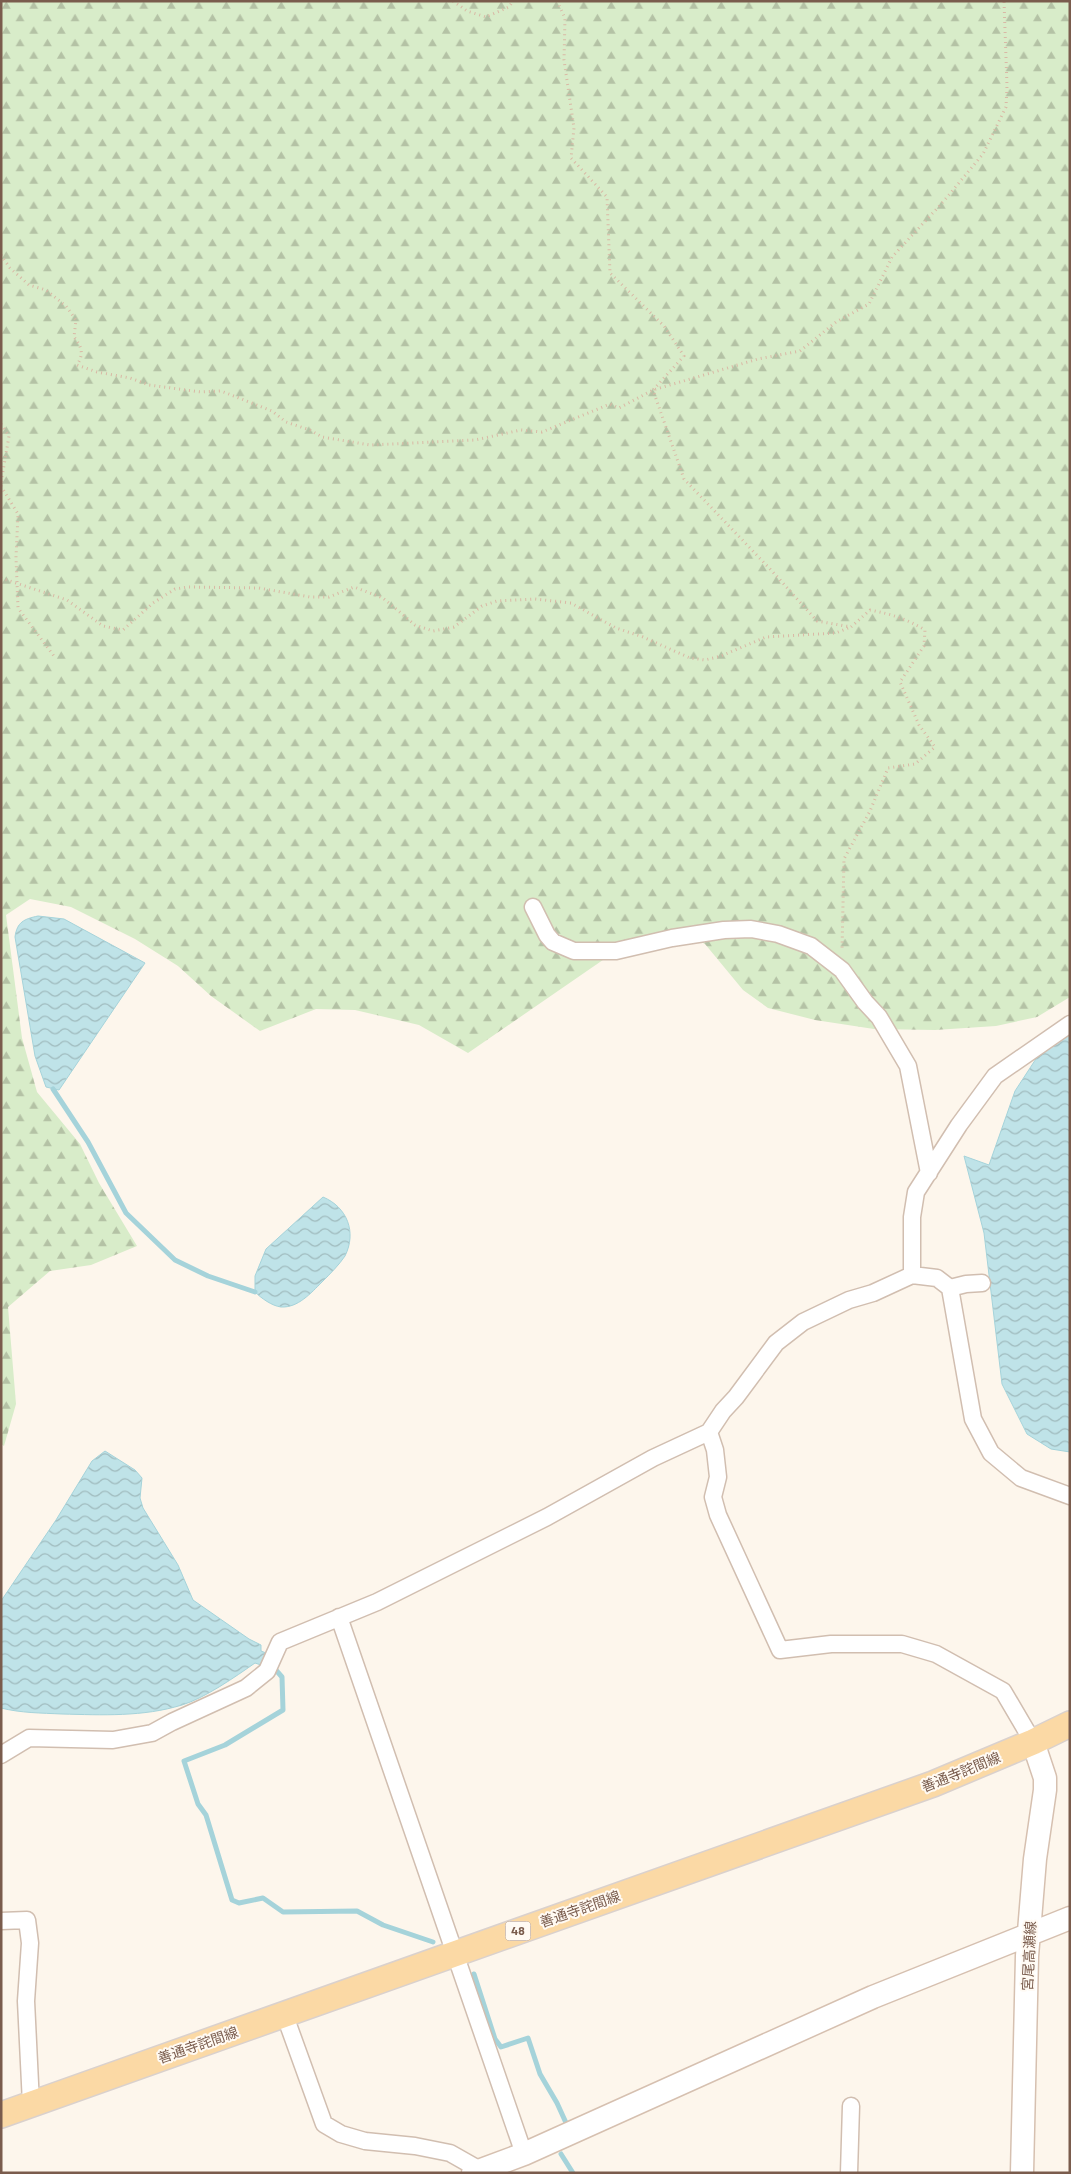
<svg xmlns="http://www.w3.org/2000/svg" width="1071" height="2174" viewBox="0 0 1071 2174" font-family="Barlow,'Noto Sans JP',sans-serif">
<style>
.forest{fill:url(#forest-firs)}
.water{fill:url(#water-waves);stroke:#a5d3da}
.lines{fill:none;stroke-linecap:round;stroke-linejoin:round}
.stream{stroke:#a5d3da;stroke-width:5}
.street-casing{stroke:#d1beb0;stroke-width:19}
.secondary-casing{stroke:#d6c0b0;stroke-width:25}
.primary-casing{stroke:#dad1cd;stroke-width:28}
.path{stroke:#d9b8a5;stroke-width:3;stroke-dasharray:1 4;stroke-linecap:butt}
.street{stroke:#fff;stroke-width:16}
.secondary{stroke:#fff;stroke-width:22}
.primary{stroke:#fbd9a5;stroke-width:25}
.labels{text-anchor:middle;stroke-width:4;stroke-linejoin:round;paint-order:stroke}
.shield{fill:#fffaf3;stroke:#a28b7f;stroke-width:1}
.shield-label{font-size:12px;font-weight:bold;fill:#7a5c4d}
.street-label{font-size:14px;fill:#7a5c4d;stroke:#fffaf3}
</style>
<defs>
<pattern id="forest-firs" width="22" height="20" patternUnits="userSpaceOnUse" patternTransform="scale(1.25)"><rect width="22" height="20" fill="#d8ecc9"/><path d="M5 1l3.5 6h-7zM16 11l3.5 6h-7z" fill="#b4c2a5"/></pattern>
<pattern id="water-waves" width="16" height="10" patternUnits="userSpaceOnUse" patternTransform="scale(1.25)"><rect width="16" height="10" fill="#bfe3e8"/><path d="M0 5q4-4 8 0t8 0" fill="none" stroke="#a0bbbe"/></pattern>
</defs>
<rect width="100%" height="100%" fill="#fdf6ec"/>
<path class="forest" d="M1,1h1069v996l-33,20 -41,9 -61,4 -61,-1 -59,-9 -47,-12 -25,-18 -38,-46 -18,-9 -58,7 -161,111 -49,-28 -64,-15 -39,-1 -56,22 -49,-35 -33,-30 -43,-27 -64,-32 -41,-8 -24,16 16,123 15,54 43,52 19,39 38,63 -46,19 -41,6 -42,36 8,97 -12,42 -3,-2z"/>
<path class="water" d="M38,916l26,3 81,44 -86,127 -13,-3 -11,-31 -20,-119c2,-15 9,-18 23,-21z
M1070,1034v418l-19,-3 -24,-15 -25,-50 -18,-151 -20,-77 25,9 26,-74 30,-46z
M323,1197c24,10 34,35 22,59 -6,9 -15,18 -23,26 -11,11 -24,26 -41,25 -9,-1 -20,-9 -26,-15v-16l11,-27z
M105,1451l30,19 7,8 -2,20 3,10 35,57 15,35 56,39 12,6v6l10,4 -7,11 -9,-3c-20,14 -50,35 -73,42 -39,12 -80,10 -120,9 -21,-1 -41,-1 -61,-6v-107l55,-81 36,-59z"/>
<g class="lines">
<path class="stream" d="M53,1089l35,53 38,71 49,47 33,16 47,16
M275,1669l7,8 1,33 -58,35 -41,16 14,43 8,11 26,85 7,3 24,-5 20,14 74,-1 26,14 50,17
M474,1974l21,65 6,8 27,-9 12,36 17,29 10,22
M561,2154l12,19"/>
<defs>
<path id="street" d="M533,907l14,28 6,7 21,9h42l56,-13 52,-8 27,-1 27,5 33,12 31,24 23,32 14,15 29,49 21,107
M912,1275v-58l4,-25 43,-67 36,-49 75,-52
M950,1288l16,-4 16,-1
M709,1432l6,18 3,27 -5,20 5,18 62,135 51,-6h71l34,10 67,37 30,51
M339,1617l185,537
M1,1755l28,-17 84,2 39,-7 20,-11 74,-34 21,-17 13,-29 97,-40 170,-85 106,-59 56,-26 14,-21 13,-14 40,-54 27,-21 46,-22 24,-7 39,-18 25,3 13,10 23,131 18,34 30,25 49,18
M1,1921l26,-1 3,23 -4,58 5,103
M285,2016l39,108 17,10 24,7 50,5 35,7 30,17
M849,2173l2,-67"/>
<path id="secondary" d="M473,2173l51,-19 349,-157 197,-79
M1022,2173l5,-217 8,-97 10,-69v-12l-12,-36"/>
<path id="primary" d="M1,2115l932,-331 100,-42 37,-18"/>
</defs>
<use href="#street" class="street-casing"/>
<use href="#secondary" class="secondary-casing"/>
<use href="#primary" class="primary-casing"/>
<path class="path" d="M453,1l14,10 19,6 23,-10 4,-6
M557,1l8,17 -1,42 10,68 -3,30 36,39 3,76 54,53 20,30 -31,34 31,89 88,92 45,50 34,6 19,-17c21,4 37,9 55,20l-1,16 -24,36 19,43 16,22 -20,17 -27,4 -18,43 -26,48 -2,91
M1,255l9,13 19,17 17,5 20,16 10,14 -2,17c8,10 10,17 3,28l20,7 33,6 19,7 52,7 20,-1 51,20 14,11 24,8 12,7 48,8 105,-5 46,-10 21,2 68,-28 9,4 34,-18 105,-31 42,-8 36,-29 33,-18 23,-47 51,-55 40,-48 23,-47 1,-21 -3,-85
M1,424l8,12 -8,47
M1,486l17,28 -2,43 2,51 36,48
M1,578l66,22 36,26 20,4 30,-27 22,-14 13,-2 71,1 51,9h19l25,-10 29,11 32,27 18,6 21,-4 28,-21 15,-5 38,-2 36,4 45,25 27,9 47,21 15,2 16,-4 45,-19 70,-4 12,-5"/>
<use href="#street" class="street"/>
<use href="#secondary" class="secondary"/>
<use href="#primary" class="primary"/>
</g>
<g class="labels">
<rect class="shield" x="505.5" y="1921.5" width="25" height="19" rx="4"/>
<g class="shield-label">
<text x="518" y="1935">48</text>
</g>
<g class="street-label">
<text transform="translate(961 1772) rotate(-22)" y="5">善通寺詫間線</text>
<text transform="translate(580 1909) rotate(-19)" y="5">善通寺詫間線</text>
<text transform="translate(1029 1956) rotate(-87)" y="5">宮尾高瀬線</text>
<text transform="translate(198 2045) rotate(-19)" y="5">善通寺詫間線</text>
</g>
</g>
<rect width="1071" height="2174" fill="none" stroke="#7a5c4d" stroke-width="5"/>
</svg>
